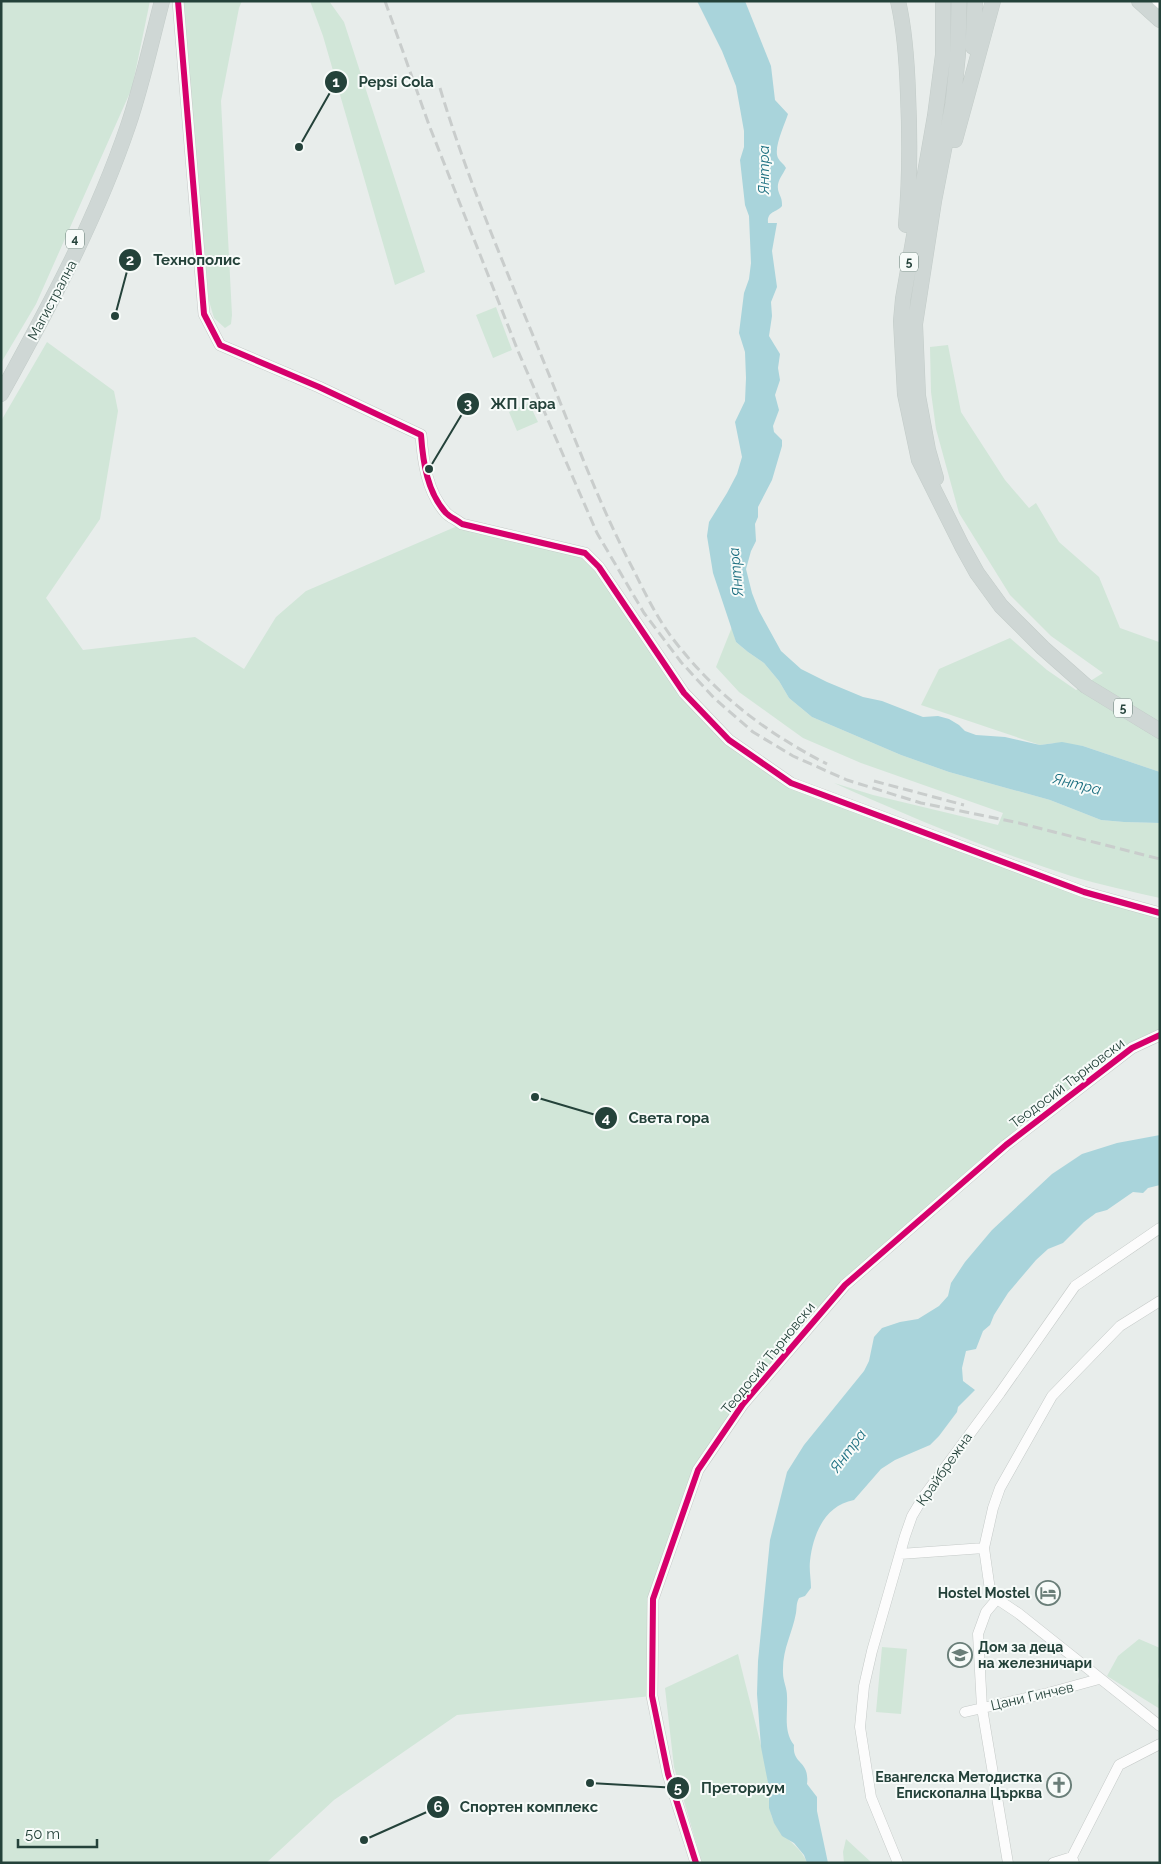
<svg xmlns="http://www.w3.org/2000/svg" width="1161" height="1864" viewBox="0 0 1161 1864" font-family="Raleway,sans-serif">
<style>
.green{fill:#d1e6d8}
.water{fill:#a9d4db}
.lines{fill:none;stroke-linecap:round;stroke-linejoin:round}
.minor-casing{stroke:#c5cac8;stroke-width:11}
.tertiary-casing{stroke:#c5cac8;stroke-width:12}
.secondary-casing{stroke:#c3cbc8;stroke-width:15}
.primary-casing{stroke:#c3ccc9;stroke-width:16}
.minor{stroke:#fcfcfc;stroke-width:10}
.tertiary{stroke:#fcfcfc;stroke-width:11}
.secondary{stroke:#fcfcfc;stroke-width:14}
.primary{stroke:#cfd7d5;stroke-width:15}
.rail{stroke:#c9cdcc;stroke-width:3;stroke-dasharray:10 5;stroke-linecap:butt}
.cycleway-casing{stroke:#f7fbf9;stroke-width:9}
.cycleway{stroke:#d6006c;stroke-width:6}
.labels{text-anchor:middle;stroke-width:4;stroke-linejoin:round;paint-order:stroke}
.shield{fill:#f7fbf9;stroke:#637a73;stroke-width:1}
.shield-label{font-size:12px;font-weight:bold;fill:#24423a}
.street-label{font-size:14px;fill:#24423a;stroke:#f7fbf9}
.poi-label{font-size:14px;font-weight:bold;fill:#24423a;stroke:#f7fbf9;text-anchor:end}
.water-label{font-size:15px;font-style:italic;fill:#1c6f80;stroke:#f7fbf9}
.leader{fill:none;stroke:#24423a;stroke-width:2}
.callout-dot{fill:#24423a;stroke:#f7fbf9;stroke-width:2}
.mark-label{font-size:15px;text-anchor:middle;font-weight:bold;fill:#fff}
.callout-label{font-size:15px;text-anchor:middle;font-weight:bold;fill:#24423a;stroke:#f7fbf9;stroke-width:4;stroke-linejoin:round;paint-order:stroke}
</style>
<rect width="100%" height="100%" fill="#e8edeb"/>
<path class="green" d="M1,1h149l-18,87 -96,216 -35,59z
M184,1h58l-3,7 -18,93 11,214 -1,9 -6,4 -11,-10 -5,-17 -27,-287z
M310,1h19l15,21 81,250 -30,13 -72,-249z
M496,307l16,43 -19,8 -17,-43z
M47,342l67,49 4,20 -18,108 -54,79 37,52 112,-13 49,32 32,-52 30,-26 156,-67 123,29 99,140 45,47 62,43 369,130v122l-28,13 -287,237 -102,119 -45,66 -45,128 -1,98 -195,19 -123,85 -68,63h-265v-1442z
M948,345l13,67 44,68 24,28 7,-5 23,39 40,35 21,51 39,14 1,130 -77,-26 -29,-3 -14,2 -119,-40 18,-36 71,-31 37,32 29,20 27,-17 -52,-37 -41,-41 -51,-82 -23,-84 -5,-37 -1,-45z
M529,403l9,19 -21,9 -8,-19z
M732,627l4,15 12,10 16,11 15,18 10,17 23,19 89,38 48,17 101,28 51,20 23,2 36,1v75c-30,-7 -60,-13 -89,-22 -81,-26 -159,-58 -237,-93l39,12 125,30 5,-12 -142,-50 -58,-25 -64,-46 -23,-25z
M1139,1639l21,9v24l-2,9 2,10v18l-53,-33 11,-20z
M882,1647l25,2 -6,65 -25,-2z
M738,1654c9,37 19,74 28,112 4,18 0,38 8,56 8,17 26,22 33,41h-105l-28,-96 -9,-79z
M846,1839l26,24h-28l-1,-11z"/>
<path class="water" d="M697,1h48l26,65 4,34 13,14c-3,10 -15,34 -10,44 2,4 6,6 8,10 -4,8 -11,15 -7,25 2,5 3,6 3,13 -6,7 -15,5 -14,17h9l-5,28 5,36 -6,15 1,14 -3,20 11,18 -2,14 2,12 -5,15 4,15 -6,16 1,6 8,8v6l-10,34 -14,27v10l-3,7 1,17 -5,10 -5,18 6,24 7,18 22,40 20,18 26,13 36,15 19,4 41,16 15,-1 11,3 10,6 6,6 11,4 29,2 35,8 22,-3 21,4 77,26v51l-36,-1 -23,-2 -51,-20 -101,-28 -48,-17 -89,-38 -23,-19 -10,-17 -15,-18 -16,-11 -12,-10 -23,-69 -6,-37 2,-14 18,-29 10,-19 5,-17 -7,-35 10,-21 1,-23 -1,-26 -6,-19 5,-40 5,-14 2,-16 -2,-47 -4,-11 -5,-45 4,-13v-16l-8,-45 -14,-35z
M1160,1135v50l-12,3 -5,5 -10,-1 -26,18 -11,3 -12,9 -21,21 -15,6 -12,11 -28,33 -14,22 -4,10 -7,6 -7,18 -10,2 -4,17 1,13 12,9 -17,17 -1,5 -18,24 -9,9 -35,15 -14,9 -27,31c-29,5 -41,34 -44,61 -1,9 1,18 1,27l-6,8 -6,2c-3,6 -2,9 -3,15 -4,22 -14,36 -13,60 0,8 4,15 4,23 1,17 -4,35 7,49 -2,20 16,15 13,39l10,13v14l11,52h-21l-3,-8 -10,-12 -12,-7 -8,-13 -5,-15v-20l-8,-41 -4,-53 1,-33 12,-121 17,-68 17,-27 60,-74 5,-10 5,-24 8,-9 18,-6 18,-3 21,-13 9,-10 3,-13 14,-21 27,-32 60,-56 30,-20 35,-11z"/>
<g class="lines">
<defs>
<path id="minor" d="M1160,1301l-40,25 -68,70 -52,92 -7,20 -9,40 6,42 7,9 21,14 142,113
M900,1554l84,-6
M997,1599l-11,13 -8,22 4,74 26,155
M965,1712l83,-19 51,-14
M898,1863l-27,-66 -11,-70 4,-41 8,-35 33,-115 7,-20 12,-20 76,-103 75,-107 85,-58
M1053,1863l19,-6
M1074,1863l-2,-6 47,-92 41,-21"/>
<path id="tertiary" d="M178,1l26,313 16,31 99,42 102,48c2,27 6,57 25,78 4,4 11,7 16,11l123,29 14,14 85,126 45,47 62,43 293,109 76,21
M696,1863l-28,-89 -16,-78 1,-97 45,-129 45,-66 102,-119 161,-140 126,-97 28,-13"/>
<path id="secondary" d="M1159,1l1,1"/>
<path id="primary" d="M898,1c7,30 9,62 10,93 2,44 2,87 -2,131
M943,1v54l-8,61 -32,183 -2,22 4,73 14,66 43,86 15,27 24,33 42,42 43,38 74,45
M1139,1l21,19
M973,47l2,-46
M955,140l38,-139
M1,394c48,-87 95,-174 127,-268 14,-41 23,-83 34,-125
M936,478l-8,-28 -10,-54 -3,-72 19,-123 19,-98 5,-49 1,-53"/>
</defs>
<use href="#minor" class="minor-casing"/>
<use href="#tertiary" class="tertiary-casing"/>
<use href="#secondary" class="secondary-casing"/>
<use href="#primary" class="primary-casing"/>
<use href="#minor" class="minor"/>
<use href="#tertiary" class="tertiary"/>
<use href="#secondary" class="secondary"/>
<use href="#primary" class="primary"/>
<path class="rail" d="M385,1l44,124 89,226 79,182 47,80 37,49 33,36 39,34 40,24 54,24 74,23 98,20 141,36
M440,88c31,104 76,204 116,304 24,60 47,120 77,177 12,24 24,49 40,70 43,56 92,93 154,125
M874,781l90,24"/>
<defs>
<path id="cycleway" d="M178,1l26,313 16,31 99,42 102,48c2,27 6,57 25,78 4,4 11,7 16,11l123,29 14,14 85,126 45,47 62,43 293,109 76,21
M696,1863l-28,-89 -16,-78 1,-97 45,-129 45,-66 102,-119 161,-140 126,-97 28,-13"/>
</defs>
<use href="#cycleway" class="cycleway-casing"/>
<use href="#cycleway" class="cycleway"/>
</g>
<defs>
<symbol id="hotel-ring" viewBox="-11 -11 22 22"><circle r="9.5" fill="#f7fbf9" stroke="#697e78" stroke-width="1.5"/><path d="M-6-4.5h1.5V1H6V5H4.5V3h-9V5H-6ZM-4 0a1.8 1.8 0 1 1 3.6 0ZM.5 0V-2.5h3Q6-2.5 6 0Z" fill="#697e78"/></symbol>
<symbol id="school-ring" viewBox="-11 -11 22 22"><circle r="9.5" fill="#f7fbf9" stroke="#697e78" stroke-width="1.5"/><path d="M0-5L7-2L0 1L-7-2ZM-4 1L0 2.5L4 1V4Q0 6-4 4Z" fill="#697e78"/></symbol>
<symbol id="church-ring" viewBox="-11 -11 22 22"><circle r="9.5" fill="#f7fbf9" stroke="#697e78" stroke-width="1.5"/><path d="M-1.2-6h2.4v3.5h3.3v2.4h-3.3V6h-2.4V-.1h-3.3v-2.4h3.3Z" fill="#697e78"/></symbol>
</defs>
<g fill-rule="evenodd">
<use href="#hotel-ring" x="1034" y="1579" width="28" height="28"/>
<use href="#school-ring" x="946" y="1641" width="28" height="28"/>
<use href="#church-ring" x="1045" y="1771" width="28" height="28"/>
</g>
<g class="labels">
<g class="shield">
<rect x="66" y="229.5" width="18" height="19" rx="4"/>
<rect x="900" y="252.5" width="18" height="19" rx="4"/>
<rect x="1114" y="698.5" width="18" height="19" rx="4"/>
</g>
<g class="shield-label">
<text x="75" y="243">4</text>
<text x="909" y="266">5</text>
<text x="1123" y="712">5</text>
</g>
<g class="street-label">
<text transform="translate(52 300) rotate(-62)" y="5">Магистрална</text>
<text transform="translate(1067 1083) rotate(-37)" y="5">Теодосий Търновски</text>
<text transform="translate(768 1358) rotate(-51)" y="5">Теодосий Търновски</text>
<text transform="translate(944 1469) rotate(-55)" y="5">Крайбрежна</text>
<text transform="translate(1032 1696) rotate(-13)" y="5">Цани Гинчев</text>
</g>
<g class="poi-label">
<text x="1030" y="1598">Hostel Mostel</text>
<text x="978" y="1652" text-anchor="start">Дом за деца<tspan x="978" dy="16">на железничари</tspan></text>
<text x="1042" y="1782">Евангелска Методистка<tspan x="1042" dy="16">Епископална Църква</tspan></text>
</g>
<g class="water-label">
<text transform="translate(764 170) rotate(-90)" y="5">Янтра</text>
<text transform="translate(736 572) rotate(-95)" y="5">Янтра</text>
<text transform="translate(1077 784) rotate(14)" y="5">Янтра</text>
<text transform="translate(848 1451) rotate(-53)" y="5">Янтра</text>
</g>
</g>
<path class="leader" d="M299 147L336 82M115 316L130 260M429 469L468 404M535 1097L606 1118M590 1783L678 1788M364 1840L438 1807"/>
<g class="callout-dot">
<circle cx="299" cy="147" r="5"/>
<circle cx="115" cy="316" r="5"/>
<circle cx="429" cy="469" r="5"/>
<circle cx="535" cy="1097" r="5"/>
<circle cx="590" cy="1783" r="5"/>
<circle cx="364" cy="1840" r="5"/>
<circle cx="336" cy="82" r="12"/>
<circle cx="130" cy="260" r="12"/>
<circle cx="468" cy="404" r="12"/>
<circle cx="606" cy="1118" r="12"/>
<circle cx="678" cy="1788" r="12"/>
<circle cx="438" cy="1807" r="12"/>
</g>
<g class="mark-label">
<text x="336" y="87">1</text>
<text x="130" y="265">2</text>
<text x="468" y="409">3</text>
<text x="606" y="1123">4</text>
<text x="678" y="1793">5</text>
<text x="438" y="1812">6</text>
</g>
<g class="callout-label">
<text x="396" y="87">Pepsi Cola</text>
<text x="197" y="265">Технополис</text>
<text x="523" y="409">ЖП Гара</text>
<text x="669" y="1123">Света гора</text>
<text x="743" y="1793">Преториум</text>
<text x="529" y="1812">Спортен комплекс</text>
</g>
<rect width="1161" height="1864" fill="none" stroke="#24423a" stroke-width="5"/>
<path d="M18 1839v8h79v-8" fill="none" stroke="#24423a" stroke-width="2.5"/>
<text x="25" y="1839" font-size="15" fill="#24423a" stroke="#f7fbf9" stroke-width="4" paint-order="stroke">50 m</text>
</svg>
